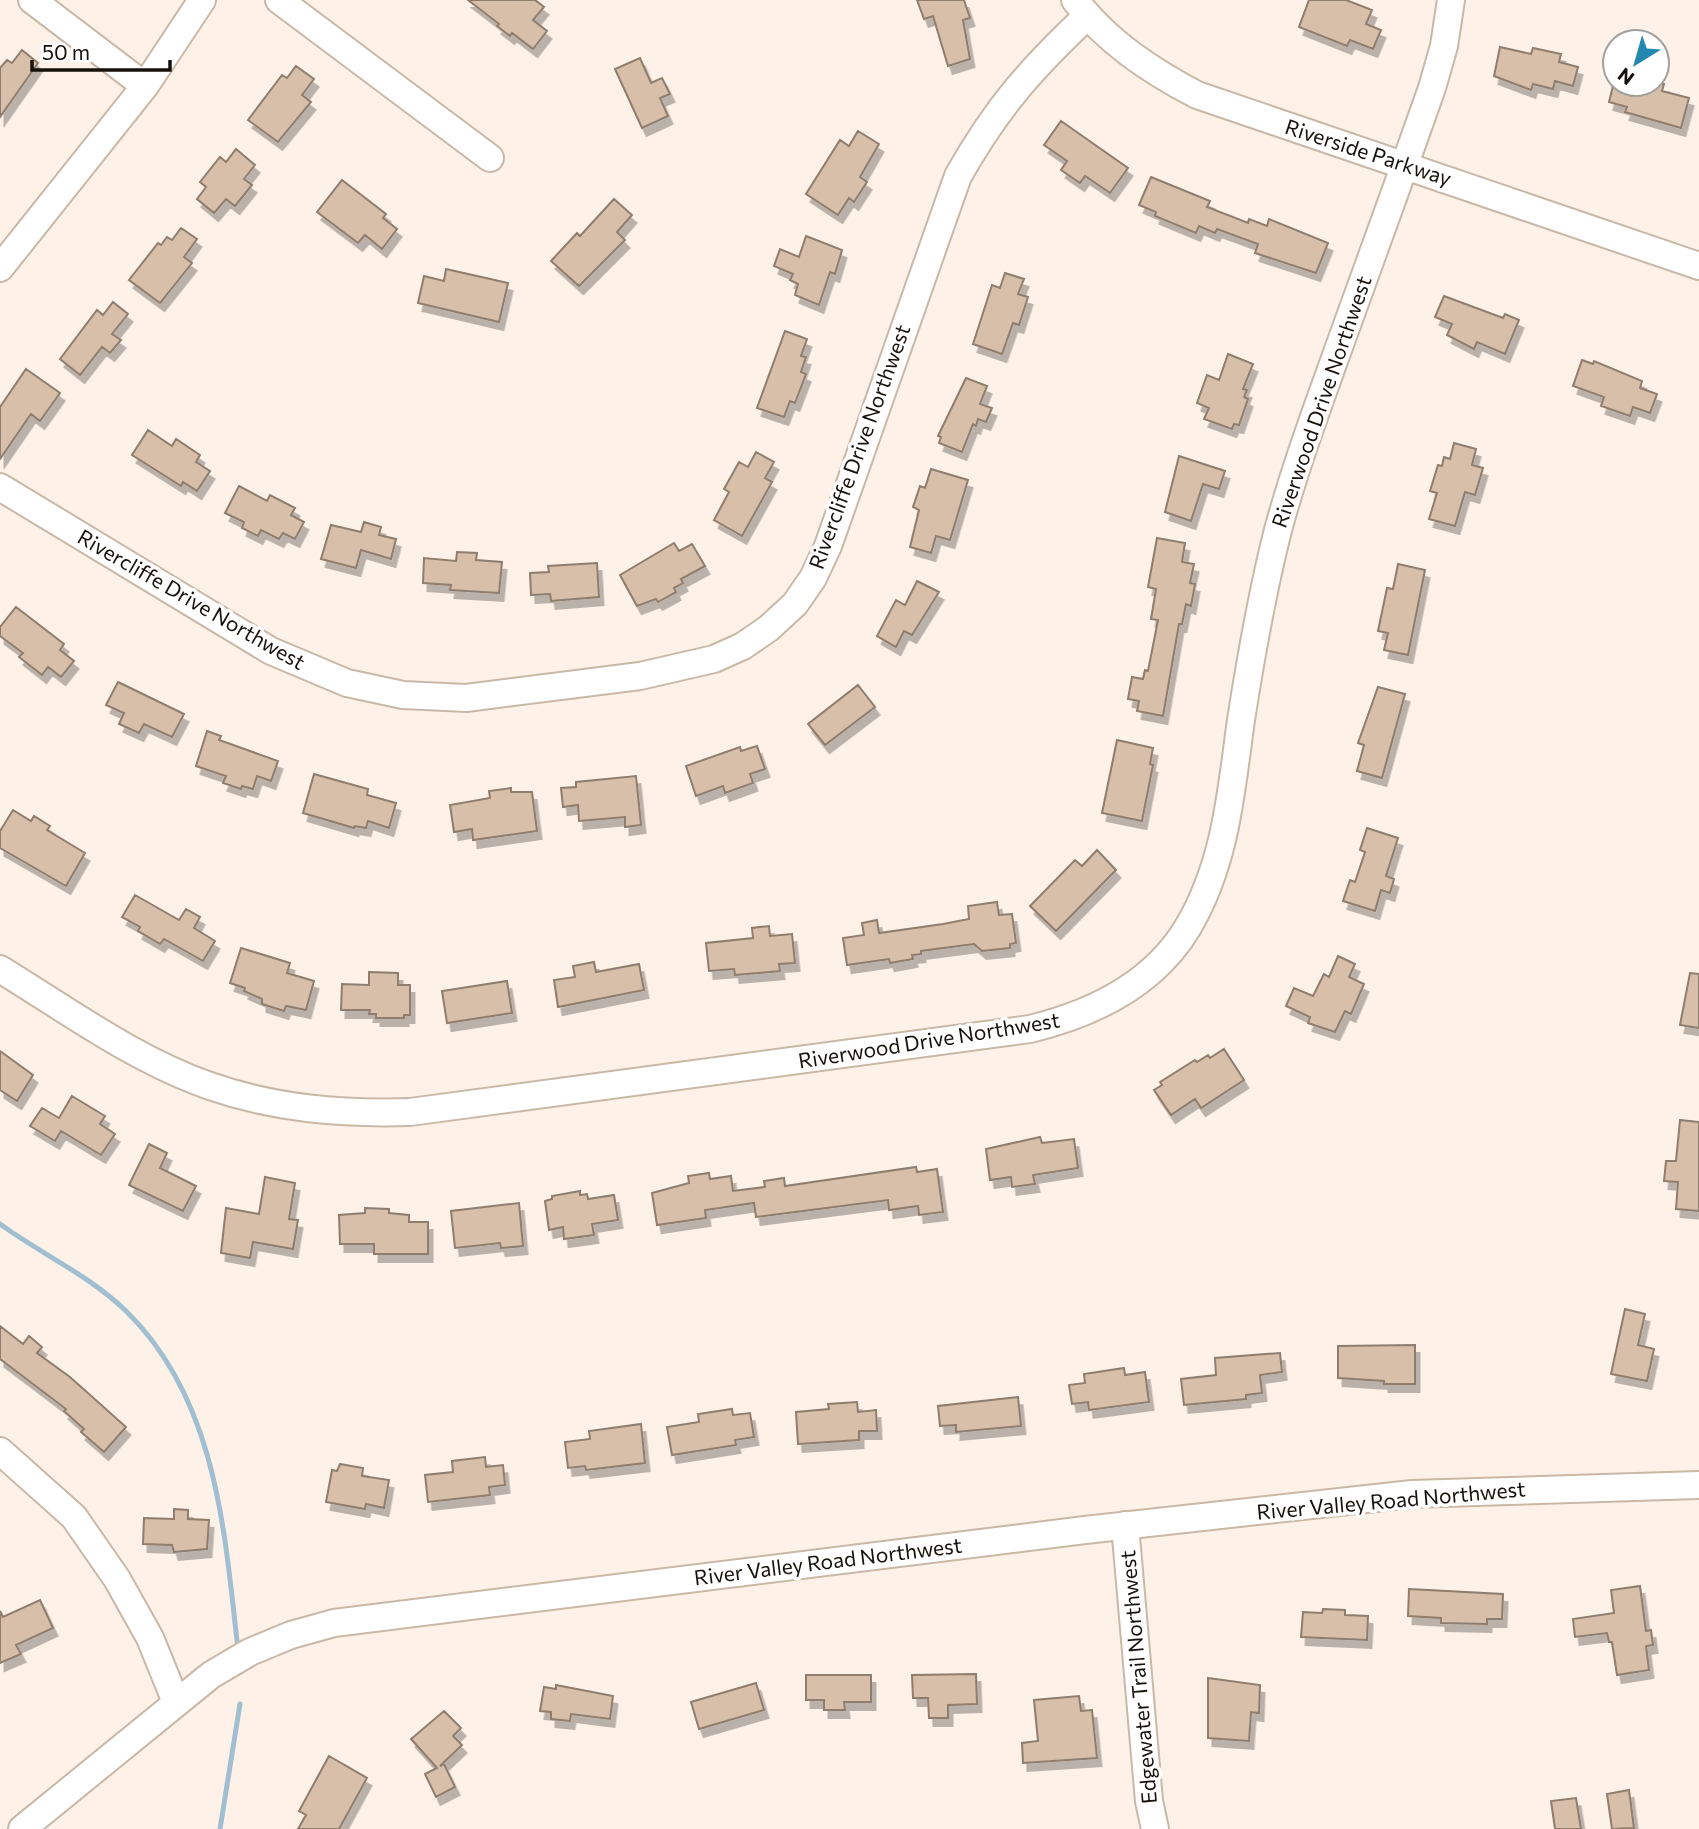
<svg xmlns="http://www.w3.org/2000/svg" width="1699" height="1829" viewBox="0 0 1699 1829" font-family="Commissioner,sans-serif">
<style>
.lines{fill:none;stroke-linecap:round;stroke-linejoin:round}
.stream{stroke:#a1bfd1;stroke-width:5}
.building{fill:#d7bfa9;stroke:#8f7d6e;stroke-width:2;filter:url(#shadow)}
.minor-casing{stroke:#cab8a7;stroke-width:30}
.minor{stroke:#fff;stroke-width:26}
.labels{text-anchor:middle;stroke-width:7;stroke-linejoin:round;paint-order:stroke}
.street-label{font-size:21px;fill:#17110b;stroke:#fff}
</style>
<defs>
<filter id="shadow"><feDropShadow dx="4.5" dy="8" stdDeviation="0" flood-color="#0004"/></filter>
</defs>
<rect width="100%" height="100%" fill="#fef2e8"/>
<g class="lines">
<path class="stream" d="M0,1224c41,30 89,51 126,87 89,87 98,214 111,330
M220,1829l20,-125"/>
</g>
<path class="building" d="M468,0h67l9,7 -11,13 14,11 -14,18 -21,-16 -2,3 -13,-10 2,-2z
M917,0h47l6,18 -7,2 7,39 -22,7 -15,-50 -9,3z
M1309,0h37l26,10 -6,14 15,6 -8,19 -23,-9 -3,6 -48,-19z
M1500,47l31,7 2,-6 28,6 -2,8 19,5 -5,19 -18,-5 -2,8 -20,-5 -2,6 -37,-14z
M22,50l16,13 -38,54v-49l7,-8 5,3z
M640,58l11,25 11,-5 8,16 -10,4 8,18 -26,12 -27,-59z
M296,66l18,13 -12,16 9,7 -33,40 -30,-22 34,-45 5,3z
M1614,82l18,5 1,-3h31l-2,7 27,7 -8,30 -56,-16 2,-5 -18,-5z
M1061,121l67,47 -18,25 -25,-17 -5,7 -19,-13 6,-9 -23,-16z
M858,131l21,13 -19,33 7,5 -13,20 -5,-4 -11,17 -32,-21 34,-54 9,6z
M236,149l19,16 -11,14 8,6 -17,21 -9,-7 -12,14 -17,-14 9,-12 -6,-5 20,-25 6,5z
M1151,177l59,24 -3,6 41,16 1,-4 18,7 2,-7 59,24 -12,30 -61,-20 3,-9 -41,-15 -2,4 -16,-7 -3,7 -41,-17 1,-4 -17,-7z
M342,180l44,34 -3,4 14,11 -15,20 -17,-14 -7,8 -41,-31z
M614,199l18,16 -15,17 8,8 -46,46 -28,-25 26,-28 3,3z
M181,228l16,11 -13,18 8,6 -32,40 -31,-23 29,-37 3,2 6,-8 5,3z
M806,236l36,14 -7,24 -5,-2 -11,33 -24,-10 3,-11 -8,-4 3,-6 -19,-8 6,-17 19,8z
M446,269l62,14 -9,39 -81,-19 6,-27 20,5z
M1005,273l19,6 -6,15 10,3 -9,28 -6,-2 -11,31 -29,-10 19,-59 8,3z
M1444,296l59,22 2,-4 14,6 -14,34 -28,-12 -3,7 -27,-14 5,-11 -17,-7z
M113,302l15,12 -16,20 9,6 -11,13 -8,-6 -22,28 -20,-16 37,-49 6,5z
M785,331l22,8 -6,17 5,1 -5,15 5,2 -11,29 -5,-2 -6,16 -27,-9z
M1228,354l25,10 -10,25 4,1 -3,7 4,2 -9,26 -5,-1 -2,5 -28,-10 5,-11 -12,-5 10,-28 12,5z
M1582,360l11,4 1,-3 48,20 -2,7 17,6 -7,19 -17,-6 -3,9 -29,-10 3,-9 -31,-11z
M26,369l34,24 -20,28 -9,-7 -31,45v-52z
M966,378l21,8 -7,18 12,4 -6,14 -8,-3 -2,7 -3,-2 -11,28 -23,-9 2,-6 -3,-1z
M148,430l24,16 4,-7 24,16 -4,7 14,9 -13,20 -14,-9 -2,4 -49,-31z
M1454,443l22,6 -4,16 11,3 -8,27 -10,-3 -10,34 -26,-7 8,-26 -7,-2 8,-26 4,1 2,-9 6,2z
M756,452l18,10 -9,16 7,4 -30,54 -28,-16 15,-28 -5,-3 15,-27 9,5z
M1179,456l46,15 -6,18 -16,-5 -12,37 -26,-9z
M931,469l37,11 -18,60 -14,-4 -5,17 -21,-6 9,-37 -6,-3 7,-21 5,2z
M239,486l28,15 3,-6 25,13 -4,7 13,7 -9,17 -12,-6 -4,6 -18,-9 -3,6 -16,-8 2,-6 -19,-9z
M364,522l17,5 -2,8 17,4 -5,20 -30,-9 -5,18 -35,-9 10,-34 30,7z
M1157,538l28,5 -3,19 12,2 -4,19 5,1 -4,22 -5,-2 -4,20h-3l-16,92 -26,-5 2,-10 -11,-2 4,-22 11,2 2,-9 3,1 10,-51 -7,-1 5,-30 -8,-2z
M674,543l5,8 13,-7 13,22 -24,13 2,4 -9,5 2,4 -18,10 -2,-3 -19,7 -17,-31z
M457,552l20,1 -1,7 26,2 -3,31 -49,-3 1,-5 -28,-2 1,-25 32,3z
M597,563l2,34 -48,4 -1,-7 -19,1 -1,-22 19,-1 -1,-6z
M1398,564l27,6 -17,85 -24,-5 4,-17 -10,-2 9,-43 6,1z
M917,581l22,11 -27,43 -8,-4 -8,16 -19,-11 19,-36 9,5z
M16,607l48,37 -4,6 14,11 -13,16 -13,-10 -6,8 -23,-18 4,-4 -23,-17v-9z
M118,682l66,32 -12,23 -28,-13 -5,9 -20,-9 5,-11 -18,-8z
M858,685l17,22 -50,38 -17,-21z
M1378,687l27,7 -23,84 -25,-7 7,-26 -6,-2z
M207,731l14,5 -2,4 59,21 -7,20 -14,-5 -4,13 -11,-3 -1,3 -18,-6 3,-7 -30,-10z
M1117,740l36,8 -3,16 3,1 -11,56 -40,-8z
M757,746l8,23 -15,5 3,9 -28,10 -2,-7 -27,10 -10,-30 54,-19 1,4z
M314,774l54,15 -1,6 29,8 -7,25 -21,-7 -2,7 -11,-2 -1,2 -51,-15z
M636,776l5,49 -16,2v-10l-46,4 -1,-16 -15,2 -2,-19 15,-1v-5z
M511,788v4h21l5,39 -64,9 -1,-11 -18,3 -4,-27 40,-7 -1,-7z
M13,810l18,11 3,-5 16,10 -3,4 38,23 -19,33 -66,-38v-17z
M1367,828l31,10 -12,38 8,3 -4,14 -9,-3 -6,21 -32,-10 7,-21 5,2 10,-30 -5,-2z
M1097,850l19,20 -60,61 -26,-25 45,-46 7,6z
M135,895l44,25 7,-11 14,8 -6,11 21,13 -12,20 -39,-22 -4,5 -22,-13 2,-4 -18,-10z
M997,902l2,13 13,-1 4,29 -6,1v4l-28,3 -8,-7 -53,7v3l-9,1 1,4 -23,4 -1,-4 -42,6 -4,-27 21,-3 -2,-12 15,-3 2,13 64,-9 26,-5 -1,-13z
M769,926l1,10 22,-2 3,29 -16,1 1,7 -45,4 -1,-6 -25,2 -3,-28 47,-5 -1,-10z
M241,948l49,15 -3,10 27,8 -8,29 -20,-4 -2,5 -22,-7v-5l-18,-8 1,-3 -15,-5z
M1338,956l17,8 -6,13 15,7 -13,30 -6,-3 -10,21 -27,-9 2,-6 -24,-11 8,-18 19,8 11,-22 5,3z
M594,962l2,10 43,-8 5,26 -86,17 -4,-27 21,-3 -2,-11z
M369,972l29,1v12h12v30h-6v3h-28v-4h-7l1,-4h-29l1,-26 27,1z
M1690,973l9,1v54l-19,-3z
M507,981l5,32 -65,10 -5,-32z
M1224,1049l20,31 -43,28 -6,-9 -24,16 -17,-25 8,-5 -2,-3 35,-22 2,2 11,-7 2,3z
M0,1051l33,24 -16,26 -17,-11z
M72,1096l33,20 -5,8 15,10 -14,21 -40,-24 -6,10 -25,-15 12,-18 17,10z
M1680,1120l19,2v89l-23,-2 2,-27 -14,-1 2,-20h10z
M1040,1137l2,6 32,-4 4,29 -45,7 2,9 -23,3 -1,-10 -21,3 -4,-31z
M149,1144l18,9 -7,15 36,18 -13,25 -54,-26z
M916,1167l1,5 20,-3 6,43 -24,3 -1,-9 -29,4 -1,-10 -132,17 -2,-14 -49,7 1,8 -49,7 -5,-32 37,-10 -1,-7 21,-3 1,6 21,-3 2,15 32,-4 -1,-6 20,-3 1,8z
M265,1177l30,6 -6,36 9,1 -5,29 -40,-7 -3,16 -29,-5 5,-45 33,6z
M580,1191v4l7,-1 1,5 26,-4 4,25 -26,4 2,11 -30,4 -1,-12 -14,3 -4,-29 7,-2v-3z
M519,1203l4,43 -22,2 -1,-5 -45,5 -4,-37z
M365,1208l24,1v4l20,2v7h19v32h-54v-10h-34l-1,-29 26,-2z
M1625,1309l20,5 -7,31 16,4 -7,32 -36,-7z
M0,1326l23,18 6,-8 13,11 -5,6 33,24 56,50 -22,25 -23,-20 3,-3 -20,-18 2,-2 -66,-50z
M1415,1345v39h-31v-3l-46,-3v-32z
M1280,1353l2,19 -22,3 2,18 -16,2v4l-62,6 -3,-26 35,-4 -1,-17z
M1124,1368l1,7 20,-3 4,30 -60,8 -1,-8 -16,2 -3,-19 16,-2 -1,-9z
M1018,1397l3,29 -65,6v-7l-16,1 -2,-20z
M857,1402l1,10 18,-2 1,21h-18v9l-61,4 -2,-32 33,-3 -1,-5z
M732,1409l1,6 17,-2 4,24 -19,3 1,5 -64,10 -5,-28 32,-5 -1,-8z
M641,1424l4,39 -59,7 -1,-4 -17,2 -3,-26 25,-3 -1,-8z
M485,1457l1,10 17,-2 2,20 -16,2 1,8 -62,7 -3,-27 28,-3 -1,-11z
M340,1464l23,4 -1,8 27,4 -5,28 -18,-4 -1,5 -39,-7 6,-32 5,1z
M174,1509l14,1v9l21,1 -2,29 -33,3 -2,-7 -29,-1 1,-26 30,1z
M1640,1586l6,45 5,-1 2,15 -7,1 3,24 -32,5 -5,-33h-3l-2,-9 -32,4 -2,-18 41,-6 -3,-23z
M1409,1589l94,5 -1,25h-15v5l-46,-1v-5l-33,-2z
M40,1600l13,28 -37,17 5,9 -21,9v-52l3,6z
M1323,1609l22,1v5l23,1 -1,24 -66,-3 2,-25 19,1z
M976,1674l1,30 -29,1v13h-19l-1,-20h-15l-1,-23z
M806,1675h65v27h-27l1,8h-21v-10h-18z
M1208,1678l52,7 -1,28 -8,-1 -2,29 -41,-3z
M756,1683l8,27 -65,19 -8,-27z
M556,1685l57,11 -3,23 -39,-5 -1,7 -19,-2v-7l-11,-1 4,-24 12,2z
M1079,1696l2,15 11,-1 5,48 -74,5 -1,-20 16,-2 -4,-41z
M444,1711l17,17 -8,8 9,9 -22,21 4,-2 11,23 -19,10 -11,-23 12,-6 -26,-29z
M329,1756l38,22 -28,51h-41l8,-14 -7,-4z
M1629,1790l5,38 -22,1 -5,-35z
M1576,1798l5,31h-26l-4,-28z"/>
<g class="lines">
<defs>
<path id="minor" d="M32,0l113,86
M279,0l211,158
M1075,0c32,42 76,71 122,95l502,171
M0,268l145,-182 57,-86
M0,487l271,164 76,32 56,12 63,3 174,-22 74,-17 29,-13 26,-18 26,-24 18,-26 15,-32 130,-370c39,-69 72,-106 129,-160
M0,969c67,41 135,91 210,117 66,23 132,28 200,26l620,-83c62,-15 124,-45 158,-102 38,-64 43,-135 53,-207 10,-64 21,-127 37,-190 18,-66 42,-130 65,-194 30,-83 60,-165 89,-248l12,-42 7,-46
M0,1451l74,66 43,62 33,59 26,64
M1125,1525l24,276 6,28
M22,1829l189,-154 39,-23 41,-17 43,-12 751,-93 327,-36 287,-9"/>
</defs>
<use href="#minor" class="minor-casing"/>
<use href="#minor" class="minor"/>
</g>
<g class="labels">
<g class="street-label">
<text transform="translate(1368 153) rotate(18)" y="7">Riverside Parkway</text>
<text transform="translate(1322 402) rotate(-71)" y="7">Riverwood Drive Northwest</text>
<text transform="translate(860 447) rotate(-70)" y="7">Rivercliffe Drive Northwest</text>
<text transform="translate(191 600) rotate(30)" y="7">Rivercliffe Drive Northwest</text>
<text transform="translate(929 1041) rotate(-9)" y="7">Riverwood Drive Northwest</text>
<text transform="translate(1391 1501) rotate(-5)" y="7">River Valley Road Northwest</text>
<text transform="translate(828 1562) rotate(-7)" y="7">River Valley Road Northwest</text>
<text transform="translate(1139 1677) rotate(-95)" y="7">Edgewater Trail Northwest</text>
</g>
</g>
<g transform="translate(1636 63) rotate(217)"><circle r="33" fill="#ffffff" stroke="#a2a09d" stroke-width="2"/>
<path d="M0-5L12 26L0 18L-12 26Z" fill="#2489b2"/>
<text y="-10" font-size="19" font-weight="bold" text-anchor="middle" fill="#17110b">N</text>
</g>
<path d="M32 60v10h138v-10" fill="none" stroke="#17110b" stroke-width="3.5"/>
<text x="42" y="60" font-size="21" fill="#17110b" stroke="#ffffff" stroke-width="5" paint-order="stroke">50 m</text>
</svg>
